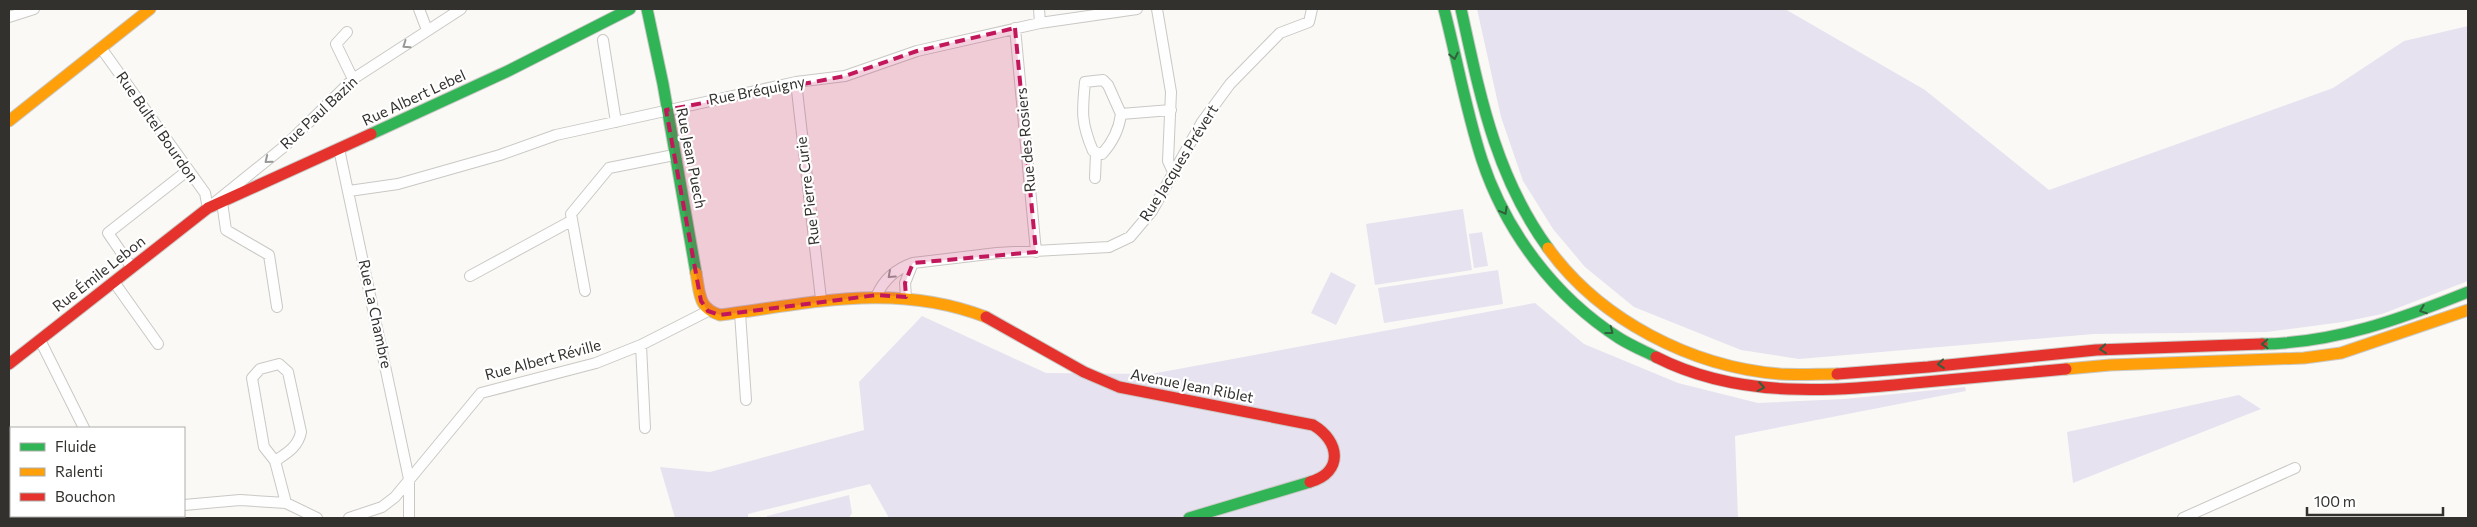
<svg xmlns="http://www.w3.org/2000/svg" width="2477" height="527" viewBox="0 0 2477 527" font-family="Commissioner,sans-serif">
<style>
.green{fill:#e7e2f0}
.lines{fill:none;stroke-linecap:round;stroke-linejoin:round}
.street-casing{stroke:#c9c8c5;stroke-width:12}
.fast-casing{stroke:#c9c8c5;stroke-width:13}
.slow-casing{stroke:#c9c8c5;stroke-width:13}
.jam-casing{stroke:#c9c8c5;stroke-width:13}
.street{stroke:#fefefe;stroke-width:10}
.fast{stroke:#30b455;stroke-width:11}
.slow{stroke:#ff9f0a;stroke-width:11}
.jam{stroke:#e5322d;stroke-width:11}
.oneway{stroke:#989896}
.oneway2{stroke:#325f3c}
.marked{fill:#c2185b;fill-opacity:0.2;stroke:#c2185b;stroke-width:4;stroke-dasharray:10 6;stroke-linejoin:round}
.labels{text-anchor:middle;stroke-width:4.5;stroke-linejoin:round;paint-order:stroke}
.street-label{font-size:15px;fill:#33312e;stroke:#fff}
</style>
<rect width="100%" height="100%" fill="#fbf9f5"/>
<path class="green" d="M1477,9h308l140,81 124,100 284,-102 71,-47 64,-15v255l-86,33 -39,8 -77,10 -172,2 -295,25 -58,-9 -107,-43 -49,-40 -32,-38 -30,-48 -22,-64z
M1463,209l9,61 -97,15 -9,-61z
M1482,232l6,34 -14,2 -5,-34z
M1498,270l5,34 -119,19 -6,-35z
M1331,272l25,13 -20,40 -25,-12z
M1535,303l49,41 94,39 80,20 86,-4 121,-12 1,4 -231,45 3,82h-849l-19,-34 -122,30v4h-73l-15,-51 50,5 154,-42 -5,-48 63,-66 124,57 105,1z
M2239,395l22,14 -188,74 -6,-51z
M849,495l3,18 -3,5h-82v-2z"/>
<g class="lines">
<defs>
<path id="street" d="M419,9l8,21
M1039,9l1,14
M1157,9l14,83 -3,69 5,11
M9,17l25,-8
M1015,28l21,224
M347,32l-11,12 17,35
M603,40l13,82
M101,48l104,145 3,15 78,-63 67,-66 108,-70
M796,82l25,217
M1121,114c-2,16 -8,28 -19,40l-9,-3c-12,-28 -11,-39 -8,-69l18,-2 5,5 13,29 50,-4
M339,149l70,330v39
M1095,178l1,-25
M349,191l49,-7 102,-29 56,-20 240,-53 49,-6 72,-25 123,-28 97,-14
M222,202l4,28 43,25 8,52
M132,268l-24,-35 79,-62
M470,276l101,-55
M114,282l44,62
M585,291l-14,-77 38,-46 65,-13
M877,295c7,-16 19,-26 36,-32l84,-10 112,-6 21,-10 22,-26 50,-89 28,-38 50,-51 29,-11 3,-13
M906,297l-1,-14 8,-20
M740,313l6,87
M40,340l44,88
M641,345l4,83
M275,461c12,-8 23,-14 26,-29l-13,-60 -9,-8 -19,5 -8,9 12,69 11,14 11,42
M184,505l56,-5 46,3 31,15
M349,518l33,-11 13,-10 86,-104 115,-30 45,-18 67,-34
M2183,518l112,-50"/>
<path id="fast" d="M647,9l16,75 33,189
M1444,9c13,50 22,102 38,151 24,72 73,137 137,178 11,7 25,13 37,19
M1461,9c19,86 34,166 87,239
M371,134l137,-63 122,-62
M2262,344c73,-1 139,-25 206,-52
M1189,518l121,-36"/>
<path id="slow" d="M9,121l141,-112
M1548,248c52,72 144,119 232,126 18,1 38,0 57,0
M696,273c4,21 2,35 24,42 93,-12 175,-33 266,2
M2066,369l44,-4 194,-7 37,-5 127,-43"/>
<path id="jam" d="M986,317l98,55 35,15 194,38c27,16 31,47 -3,57
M1656,357c84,43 179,34 269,25 47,-4 94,-9 141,-13
M9,364l199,-156 163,-74
M1837,374l91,-7 168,-17 166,-6"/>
</defs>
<use href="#street" class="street-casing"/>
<use href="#fast" class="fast-casing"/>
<use href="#slow" class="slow-casing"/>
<use href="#jam" class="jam-casing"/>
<use href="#street" class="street"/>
<use href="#fast" class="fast"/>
<use href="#slow" class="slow"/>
<use href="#jam" class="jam"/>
</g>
<defs><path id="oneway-chevron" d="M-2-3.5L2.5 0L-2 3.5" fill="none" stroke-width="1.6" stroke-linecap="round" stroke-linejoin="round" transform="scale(1.25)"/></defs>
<g class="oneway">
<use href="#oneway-chevron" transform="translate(406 45) rotate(145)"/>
<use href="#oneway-chevron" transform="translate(268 160) rotate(141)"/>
<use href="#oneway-chevron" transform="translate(891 275) rotate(138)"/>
</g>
<g class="oneway2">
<use href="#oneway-chevron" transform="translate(1454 56) rotate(78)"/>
<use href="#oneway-chevron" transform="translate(1504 211) rotate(61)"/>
<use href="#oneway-chevron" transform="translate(2423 310) rotate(159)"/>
<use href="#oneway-chevron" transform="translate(1610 331) rotate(37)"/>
<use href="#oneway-chevron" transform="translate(2265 344) rotate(178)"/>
<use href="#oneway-chevron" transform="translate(2103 349) rotate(175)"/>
<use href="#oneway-chevron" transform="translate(1941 364) rotate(174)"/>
<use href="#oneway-chevron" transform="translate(1761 387) rotate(10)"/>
</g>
<path class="marked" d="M1015,28l21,224 -123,11 -8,20 1,14 -29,-2 -157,20 -12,-4 -7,-10 -35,-191 179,-34 72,-25z"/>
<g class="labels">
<g class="street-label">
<text transform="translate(757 91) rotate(-11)" y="5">Rue Bréquigny</text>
<text transform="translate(414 98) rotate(-25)" y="5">Rue Albert Lebel</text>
<text transform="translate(319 113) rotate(-43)" y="5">Rue Paul Bazin</text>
<text transform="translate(157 127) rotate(55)" y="5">Rue Bultel Bourdon</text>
<text transform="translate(1026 140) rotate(-95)" y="5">Rue des Rosiers</text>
<text transform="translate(691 158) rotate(79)" y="5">Rue Jean Puech</text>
<text transform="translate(1179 163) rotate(-58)" y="5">Rue Jacques Prévert</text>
<text transform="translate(808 191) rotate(-97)" y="5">Rue Pierre Curie</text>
<text transform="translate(99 274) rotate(-38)" y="5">Rue Émile Lebon</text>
<text transform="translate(375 314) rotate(78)" y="5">Rue La Chambre</text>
<text transform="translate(543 360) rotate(-15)" y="5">Rue Albert Réville</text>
<text transform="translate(1192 386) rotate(11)" y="5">Avenue Jean Riblet</text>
</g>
</g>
<rect width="2477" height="527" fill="none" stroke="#33312e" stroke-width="20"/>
<rect x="10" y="427" width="175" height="90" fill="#ffffff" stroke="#adadab"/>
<rect x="20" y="443" width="25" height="8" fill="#30b455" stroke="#adadab"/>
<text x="55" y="452" font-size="15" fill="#33312e">Fluide</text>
<rect x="20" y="468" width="25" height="8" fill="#ff9f0a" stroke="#adadab"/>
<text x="55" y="477" font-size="15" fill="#33312e">Ralenti</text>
<rect x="20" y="493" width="25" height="8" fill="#e5322d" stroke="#adadab"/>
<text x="55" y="502" font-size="15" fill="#33312e">Bouchon</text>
<path d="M2307 507v8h136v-8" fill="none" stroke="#33312e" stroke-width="2.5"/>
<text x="2314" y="507" font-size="15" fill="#33312e" stroke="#ffffff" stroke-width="4" paint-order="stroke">100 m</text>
</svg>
